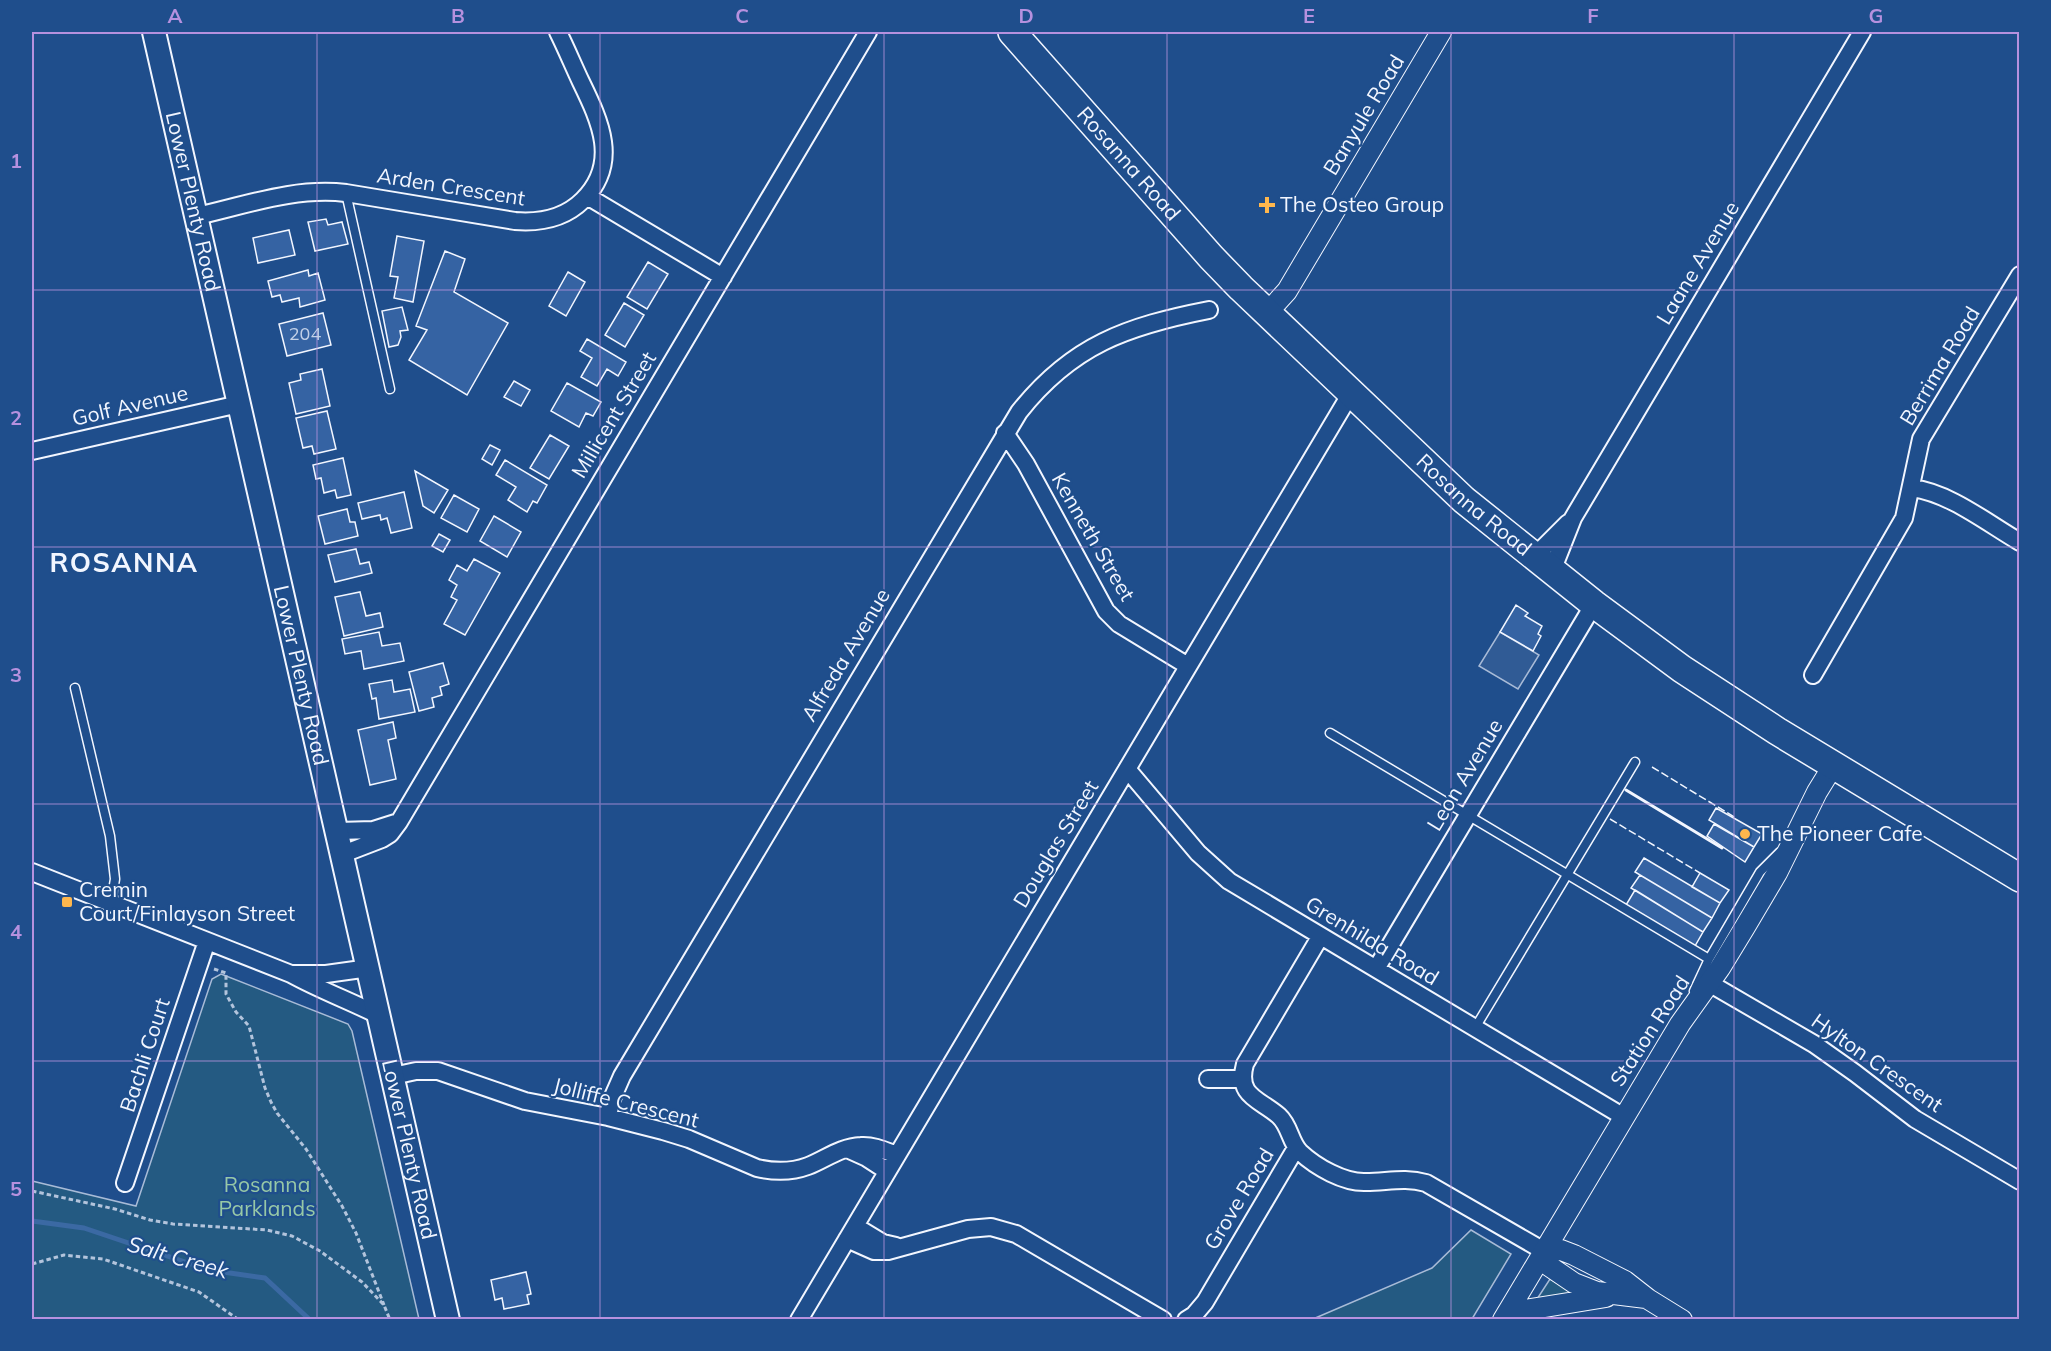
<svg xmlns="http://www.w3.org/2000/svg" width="2051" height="1351" viewBox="0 0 2051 1351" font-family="Mulish,sans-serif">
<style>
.green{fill:#245a82;stroke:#a8bbd7;stroke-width:1.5}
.parking{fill:#305b95;stroke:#a8bbd7;stroke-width:1.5}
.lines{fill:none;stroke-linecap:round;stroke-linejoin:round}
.stream{stroke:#3b69a3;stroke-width:5}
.building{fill:#3563a3;stroke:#f2f6ff;stroke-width:1.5}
.service-casing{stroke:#f2f6ff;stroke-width:11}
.minor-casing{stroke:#f2f6ff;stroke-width:20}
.tertiary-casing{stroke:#f2f6ff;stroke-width:22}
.secondary-casing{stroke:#f2f6ff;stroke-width:26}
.trunk-casing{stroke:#f2f6ff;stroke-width:30}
.path{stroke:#b3c4dc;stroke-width:3;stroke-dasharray:4.5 3;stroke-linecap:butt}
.service{stroke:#1f4e8c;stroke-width:8}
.minor{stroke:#1f4e8c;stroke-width:16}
.tertiary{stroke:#1f4e8c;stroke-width:20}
.secondary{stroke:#1f4e8c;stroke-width:22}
.trunk{stroke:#1f4e8c;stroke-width:27}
.fence{stroke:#f2f6ff;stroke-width:1.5;stroke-dasharray:8 3;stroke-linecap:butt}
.wall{stroke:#f2f6ff;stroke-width:3}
.grid{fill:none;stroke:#b691df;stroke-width:1.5;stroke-opacity:0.55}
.poi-dot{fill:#ffb74d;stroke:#1f4e8c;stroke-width:2}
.labels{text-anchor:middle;stroke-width:4.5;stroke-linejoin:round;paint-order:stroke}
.number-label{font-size:18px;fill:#c3d1e8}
.street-label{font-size:21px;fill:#f2f6ff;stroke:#1f4e8c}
.poi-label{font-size:21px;fill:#f2f6ff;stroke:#1f4e8c;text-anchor:start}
.park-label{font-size:21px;fill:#97c8a6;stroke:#1f4e8c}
.water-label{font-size:22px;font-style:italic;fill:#f2f6ff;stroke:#1f4e8c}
.district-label{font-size:27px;font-weight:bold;letter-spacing:1.5px;fill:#f2f6ff;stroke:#1f4e8c}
.neatline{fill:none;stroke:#b691df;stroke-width:2}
.grid-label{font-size:20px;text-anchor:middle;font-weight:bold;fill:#b691df}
</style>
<rect width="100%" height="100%" fill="#1f4e8c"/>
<path class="green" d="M221,974l127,50 4,7 67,288h-387v-138l104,25 76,-227z
M1471,1230l40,24 -39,65h-159l119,-51z
M1550,1279l26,15 -39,5z"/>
<path class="parking" d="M1500,632l39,23 -21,34 -39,-23z"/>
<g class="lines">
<path class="stream" d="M32,1221l52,7 125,42 56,8 45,42"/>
</g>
<path class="building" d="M326,219l2,6 14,-3 6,22 -33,7 -7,-29z
M289,230l6,25 -37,8 -5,-25z
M397,236l27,5 -11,61 -19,-4 4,-21 -8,-1z
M445,251l20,8 -11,33 54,31 -41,72 -58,-35 18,-30 -11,-4z
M648,262l20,12 -21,35 -20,-12z
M308,270l1,6 9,-3 7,27 -25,7 -1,-9 -17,4 -2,-7 -8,2 -4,-16z
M568,272l17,10 -19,34 -17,-10z
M624,303l20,12 -19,32 -20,-12z
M402,307l6,23 -8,1 1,6 -3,8 -9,2 -7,-36z
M323,313l8,32 -44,11 -8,-32z
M587,339l39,23 -8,14 -11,-7 -10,17 -16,-9 11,-19 -12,-7z
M322,369l8,37 -34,8 -7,-31 12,-3 -1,-6z
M514,381l16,9 -9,16 -17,-9z
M567,383l34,19 -8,14 -7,-3 -7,14 -28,-16z
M327,411l9,38 -22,5 -2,-8 -9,2 -7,-30z
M550,435l19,11 -20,33 -19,-11z
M490,445l10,5 -8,15 -10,-6z
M343,458l8,37 -14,3 -2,-8 -11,3 -3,-15 -5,1 -3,-14z
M505,460l42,25 -10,18 -4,-2 -6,11 -19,-12 8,-13 -20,-12z
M415,471l33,19 -14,23 -11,-7z
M404,492l8,36 -21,5 -4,-15 -6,2 -1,-5 -18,4 -4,-16z
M454,495l25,14 -12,23 -26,-14z
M347,509l3,13h5l3,14 -33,8 -7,-28z
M494,516l27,16 -14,25 -27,-16z
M439,534l11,6 -7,12 -11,-6z
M356,549l4,15 9,-2 3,11 -37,9 -7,-27z
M474,559l26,14 -35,62 -21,-11 13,-24 -6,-3 6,-12 -8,-5 8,-15 10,6z
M360,592l6,24 14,-3 3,14 -39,9 -9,-39z
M1516,605l12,8 -3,3 17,10 -4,8 3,2 -8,15 -33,-19z
M379,632l3,14 18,-3 4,18 -40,8 -3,-18 -16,3 -3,-15z
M443,663l6,21 -9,3 2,8 -10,3 2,9 -15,4 -10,-39z
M392,680l2,12 16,-3 5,23 -36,7 -3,-21 -4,1 -3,-15z
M393,722l3,16 -8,2 8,39 -26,6 -12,-55z
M1716,808l46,26 -8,13 -45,-27z
M1714,824l40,23 -9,15 -38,-26z
M1644,858l76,45 -8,15 -77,-46z
M1700,873l29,17 -9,13 -28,-16z
M1640,875l72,43 -9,14 -72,-44z
M1635,890l68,42 -8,14 -69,-41z
M526,1272l5,22 -4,1 2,9 -25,5 -2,-11 -7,2 -4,-20z"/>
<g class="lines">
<defs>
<path id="service" d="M346,193l44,196
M75,688l35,148 5,43 -4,24
M1330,733l379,226
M1694,991l15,-32 51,-87 20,-20
M1475,1028l160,-266"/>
<path id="minor" d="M587,196l136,81
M197,216c49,-11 98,-29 149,-23l169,28c25,2 50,-3 68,-21 37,-37 17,-79 -2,-118 -8,-17 -15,-34 -23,-50
M1005,433l21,31 80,147 13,13 69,42
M32,451l207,-47
M1912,488c38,5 75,35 108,54
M1534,557l34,-34
M1552,571l21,-53 289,-486
M1813,675l91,-157 17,-79 99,-164
M1127,769l71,84 31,28 395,236
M338,831l35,-1 22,-7
M343,854l39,-15 8,-5 9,-12 469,-790
M32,872l259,102c29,16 59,27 89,42
M1320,937l-75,127c-9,33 15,35 34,52 11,10 11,26 21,36 16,15 44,31 66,30 21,0 39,-5 60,1l118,68
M1376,969l218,-365
M292,974h34l43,-6
M1709,983l105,61 41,29 60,46 105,62
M393,1076l23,-5h22l87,30 83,16 55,14 26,8 68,29c17,4 35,4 51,-2 18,-7 32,-19 53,-20 12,-1 25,5 36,9
M1208,1079h35
M608,1117l3,-16 11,-25 397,-664c53,-67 108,-86 190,-102
M847,1149l20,9 20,13
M125,1183l82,-242
M855,1226l28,17 13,3
M847,1239l27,12h14l80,-22 23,-2 25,7 147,86
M799,1320l552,-927
M1186,1320l8,-5 11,-13 91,-154"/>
<path id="tertiary" d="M1267,313l20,-22 154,-259
M1544,1251l17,-1 13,5 51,26 23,18 34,21
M1544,1251l5,15 25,17 23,9 49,6
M1507,1313l99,-16
M1503,1320l177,-296 40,-56 25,-41 32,-54 40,-81 16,-26"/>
<g id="secondary">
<path id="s1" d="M154,32l294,1288"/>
</g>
<g id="trunk">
<path id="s2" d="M1012,32l199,225 30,31 223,212 130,104 88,65 95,62 243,147"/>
</g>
</defs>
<use href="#service" class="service-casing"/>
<use href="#minor" class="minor-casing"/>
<use href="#tertiary" class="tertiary-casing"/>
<use href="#secondary" class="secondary-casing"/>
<use href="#trunk" class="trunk-casing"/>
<path class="path" d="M214,969l12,4v21l10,18 13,14 16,62 6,14 6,11 29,36 36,57 14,27 28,72
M32,1191l83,18 35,11 23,4 94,6 25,6 28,15 42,31 22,23 6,15
M32,1264l32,-9 39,4 96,33 40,28"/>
<use href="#service" class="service"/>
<use href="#minor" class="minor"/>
<use href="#tertiary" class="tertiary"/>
<use href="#secondary" class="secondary"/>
<use href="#trunk" class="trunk"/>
<path class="fence" d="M1652,767l84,51
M1610,819l90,54"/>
<path class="wall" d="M1626,790l96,58"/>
</g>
<path class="grid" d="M317,32v1288M600,32v1288M884,32v1288M1167,32v1288M1451,32v1288M1734,32v1288M32,290h1988M32,547h1988M32,804h1988M32,1061h1988"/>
<g class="poi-dot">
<path d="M1264 196h6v6h6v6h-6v6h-6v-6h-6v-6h6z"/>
<circle cx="1745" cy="834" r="6"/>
<rect x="61" y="896" width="12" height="12" rx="3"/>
</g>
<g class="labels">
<g class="number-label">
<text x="305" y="340">204</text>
</g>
<g class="street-label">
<text transform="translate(1364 115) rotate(-59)" y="7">Banyule Road</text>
<text dy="7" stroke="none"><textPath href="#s2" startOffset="176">Rosanna Road</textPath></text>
<text transform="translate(451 187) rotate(9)" y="7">Arden Crescent</text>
<text dy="7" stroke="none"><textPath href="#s1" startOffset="174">Lower Plenty Road</textPath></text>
<text transform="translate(1698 263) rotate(-59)" y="7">Laane Avenue</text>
<text transform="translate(1940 366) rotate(-59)" y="7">Berrima Road</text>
<text transform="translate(130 406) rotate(-13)" y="7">Golf Avenue</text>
<text transform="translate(614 415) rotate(-59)" y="7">Millicent Street</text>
<text dy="7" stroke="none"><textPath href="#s2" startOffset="662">Rosanna Road</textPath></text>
<text transform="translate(1093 537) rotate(60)" y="7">Kenneth Street</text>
<text transform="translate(846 655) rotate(-59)" y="7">Alfreda Avenue</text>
<text dy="7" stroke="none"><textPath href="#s1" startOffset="660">Lower Plenty Road</textPath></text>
<text transform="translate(1465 775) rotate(-59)" y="7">Leon Avenue</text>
<text transform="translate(1056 844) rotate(-59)" y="7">Douglas Street</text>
<text transform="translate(1372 941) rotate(31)" y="7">Grenhilda Road</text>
<text transform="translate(1650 1031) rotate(-57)" y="7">Station Road</text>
<text transform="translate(145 1055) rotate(-72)" y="7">Bachli Court</text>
<text transform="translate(1877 1063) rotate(35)" y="7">Hylton Crescent</text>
<text transform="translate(626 1103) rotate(14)" y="7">Jolliffe Crescent</text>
<text dy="7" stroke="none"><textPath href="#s1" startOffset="1146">Lower Plenty Road</textPath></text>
<text transform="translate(1239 1199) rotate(-59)" y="7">Grove Road</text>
</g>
<g class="poi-label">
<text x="1280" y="212">The Osteo Group</text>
<text x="1757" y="841">The Pioneer Cafe</text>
<text x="79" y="897">Cremin<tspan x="79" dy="24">Court/Finlayson Street</tspan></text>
</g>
<g class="park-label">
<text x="267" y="1192">Rosanna<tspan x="267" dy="24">Parklands</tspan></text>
</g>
<g class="water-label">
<text transform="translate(178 1257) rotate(16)" y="8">Salt Creek</text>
</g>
<g class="district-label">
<text x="124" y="572">ROSANNA</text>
</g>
</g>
<rect width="2051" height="1351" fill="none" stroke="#1f4e8c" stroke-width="66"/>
<rect x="33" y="33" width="1985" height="1285" class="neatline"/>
<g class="grid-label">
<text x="175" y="23">A</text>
<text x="458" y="23">B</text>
<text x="742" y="23">C</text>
<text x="1026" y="23">D</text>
<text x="1309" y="23">E</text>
<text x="1593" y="23">F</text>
<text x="1876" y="23">G</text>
<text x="16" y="168">1</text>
<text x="16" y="425">2</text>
<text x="16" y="682">3</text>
<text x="16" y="939">4</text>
<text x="16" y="1196">5</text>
</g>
</svg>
